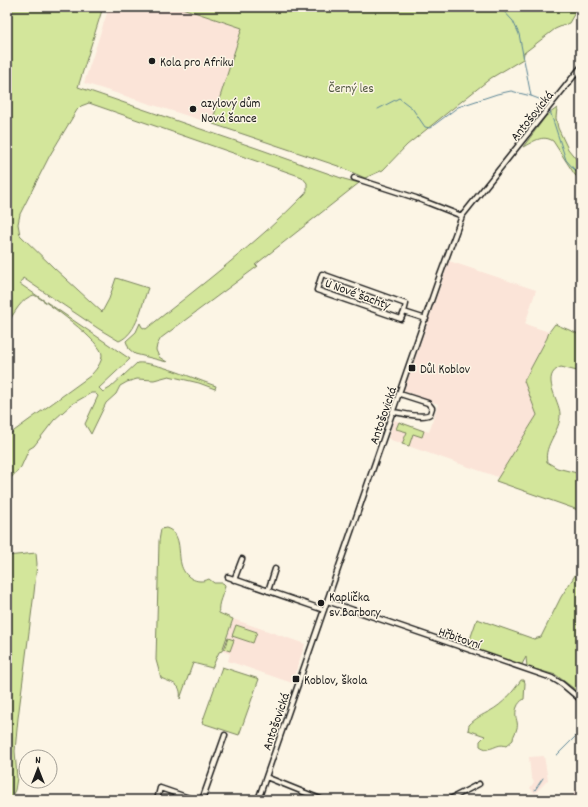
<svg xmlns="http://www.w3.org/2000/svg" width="588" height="807" viewBox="0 0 588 807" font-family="Dekko,sans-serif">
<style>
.built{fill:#fbe4d8}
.green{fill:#d3e69b;stroke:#78815c}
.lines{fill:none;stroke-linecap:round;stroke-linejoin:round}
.stream{stroke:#5b8596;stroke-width:1}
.minor-casing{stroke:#1c1c1c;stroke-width:7}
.minor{stroke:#fcf5e5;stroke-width:4}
.poi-dot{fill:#1c1c1c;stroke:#fcf5e5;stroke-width:1.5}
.labels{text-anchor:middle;stroke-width:3;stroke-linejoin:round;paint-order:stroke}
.poi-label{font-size:13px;fill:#1c1c1c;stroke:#fcf5e5;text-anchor:start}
.park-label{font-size:13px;fill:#535942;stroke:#fcf5e5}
.street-label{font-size:13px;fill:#1c1c1c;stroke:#fcf5e5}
</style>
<rect width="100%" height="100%" fill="#fcf5e5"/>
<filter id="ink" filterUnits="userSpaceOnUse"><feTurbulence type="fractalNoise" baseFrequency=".025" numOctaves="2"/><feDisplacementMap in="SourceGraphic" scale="8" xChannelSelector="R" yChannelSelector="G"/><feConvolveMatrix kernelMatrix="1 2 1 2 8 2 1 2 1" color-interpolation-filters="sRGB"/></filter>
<g filter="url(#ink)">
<path class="built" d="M109,7h70l63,21 -30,94 -2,1 -126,-40z
M449,261l87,29 -11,34 24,8 -2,6 -23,43 13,34 -24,41 -15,21 -96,-33 -11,-4 -3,-2 6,-18 35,12 9,-28 -34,-13z
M233,619l72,25 -13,39 -64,-22 2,-7 -7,-3z
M544,756l4,24 -13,13 -5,-5 4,-6 -3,-5 -2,-20z
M581,782v18h-11z"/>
<path class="green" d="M7,7h96l-25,80 184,63 82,29 15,4 -104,82 3,1 -97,72 -4,7 -1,5 3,7 8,5 -32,-8 -6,-5 -3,-8 10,-9 4,-9 2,4 4,2c54,-43 110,-85 159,-135l2,-3v-8l-5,-6 -213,-74 -8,3 -4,4 -27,45 -30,59 -2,10 2,11 34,33 48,44 7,-13 7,-21 32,10c-6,16 -11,46 -29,53l-20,-12 -76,-51 -3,6 110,75 -31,29 4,4 7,-4 27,-25c18,-2 60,17 79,23l-1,3 -16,-6 -30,-7 -15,4 -17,-1 -10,3 -7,4 -4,8 -10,9 -15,31 -6,-10 13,-28 -3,-3h-4l-19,11 -18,16 -20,26 -5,3 -8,18 -14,15v-46l83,-60c5,-5 12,-13 12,-21 1,-12 -56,-54 -68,-60 -13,3 -20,19 -27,29z
M179,7h402l-5,4 -7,12 -14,6 -31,24 -1,6 -32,19 -34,27 -50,40 -24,25 -18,8 -27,-12 -125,-42 -1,-2 30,-94z
M557,108l-1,10 2,10 10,21 13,16v15l-6,-5 -22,-34c-11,-7 -20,1 -30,6l23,-31z
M555,324l26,11v37l-20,-5c-22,8 -1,34 -1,47 1,17 -17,31 -13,48l10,6 24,6v37l-85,-30 41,-66 -13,-34 23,-43 2,-6z
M399,422l25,9 -2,6 -9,-3 -4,12 -7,-2 5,-12 -11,-3z
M166,528c16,5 12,23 15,36 3,13 16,21 28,15l5,4h9l2,2c-1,9 -8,18 -6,28l14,6 -11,32 -3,1 -7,16 -19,-5 -13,36c2,-16 -7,-15 -19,-21l-5,-18 3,-119 2,-12z
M36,553l1,11 -3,29 -16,125 -3,33 2,27 -2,12 -5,10h-3v-236l1,-3 -1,-1v-4z
M581,566v128l-25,-19 -29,-8 -1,-10 -5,9 -54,-18 10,-29 57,20 7,-2 20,-40z
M236,625l21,7 -4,11 -21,-7z
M228,638l6,2 -4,11 -6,-2z
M222,667l37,12 -20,56 -37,-12z
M521,680h3l1,3 -1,16c-7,4 -9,11 -8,19 1,3 2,7 1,10 -1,5 -4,7 -4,12l-7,6c-10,-4 -15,8 -26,0v-5l5,-5 -17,-6 1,-5c7,-7 13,-10 21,-14 13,-7 23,-19 31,-31z"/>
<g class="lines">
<path class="stream" d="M500,7l13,14 6,13 12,62 16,6
M378,109l21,-11 13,10 13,19 5,1 28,-21 39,-13 14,-3 20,5
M550,111l16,49 8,9 7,6
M557,755l24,-24
M535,790l8,-12"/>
<defs>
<path id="minor" d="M354,178l62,20 46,18
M404,312l-3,7 -84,-29 5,-16 84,30 -2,8 22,7
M393,412c10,1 30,7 37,2l2,-6 -4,-5 -28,-9
M228,577l96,33
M234,580l8,-21
M268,591l7,-22
M327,601l225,77 10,6 19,16
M266,777l57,23
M157,800l3,-12 35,12
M202,800l23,-65
M258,800l181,-522 23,-62 119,-149
M448,800l31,-16"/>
</defs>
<use href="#minor" class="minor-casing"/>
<use href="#minor" class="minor"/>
</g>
</g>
<g class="poi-dot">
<circle cx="152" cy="61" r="4"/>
<circle cx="193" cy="109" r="4"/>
<rect x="408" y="364" width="8" height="8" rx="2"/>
<circle cx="321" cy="603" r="4"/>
<rect x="292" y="675" width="8" height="8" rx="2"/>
</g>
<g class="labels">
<g class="poi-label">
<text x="160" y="66">Kola pro Afriku</text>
<text x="201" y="107">azylový dům<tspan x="201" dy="15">Nová šance</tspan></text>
<text x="420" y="373">Důl Koblov</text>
<text x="329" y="601">Kaplička<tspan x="329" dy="15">sv.Barbory</tspan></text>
<text x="304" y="684">Koblov, škola</text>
</g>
<g class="park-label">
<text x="351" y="92">Černý les</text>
</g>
<g class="street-label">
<text transform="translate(531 115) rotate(-51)" y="5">Antošovická</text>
<text transform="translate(358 293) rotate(20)" y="5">U Nové šachty</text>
<text transform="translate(382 415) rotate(-71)" y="5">Antošovická</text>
<text transform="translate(460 637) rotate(19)" y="5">Hřbitovní</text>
<text transform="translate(275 721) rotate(-71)" y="5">Antošovická</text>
</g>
</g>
<rect width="588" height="807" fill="none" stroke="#fcf5e5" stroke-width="24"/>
<rect x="12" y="12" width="564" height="783" fill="none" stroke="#1c1c1c" stroke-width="1.5" filter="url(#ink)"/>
<g transform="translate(38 769)"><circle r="19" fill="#fcf5e5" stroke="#a29e95"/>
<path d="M0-3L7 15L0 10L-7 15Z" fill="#1c1c1c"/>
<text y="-6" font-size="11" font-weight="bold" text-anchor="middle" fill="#1c1c1c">N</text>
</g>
</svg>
